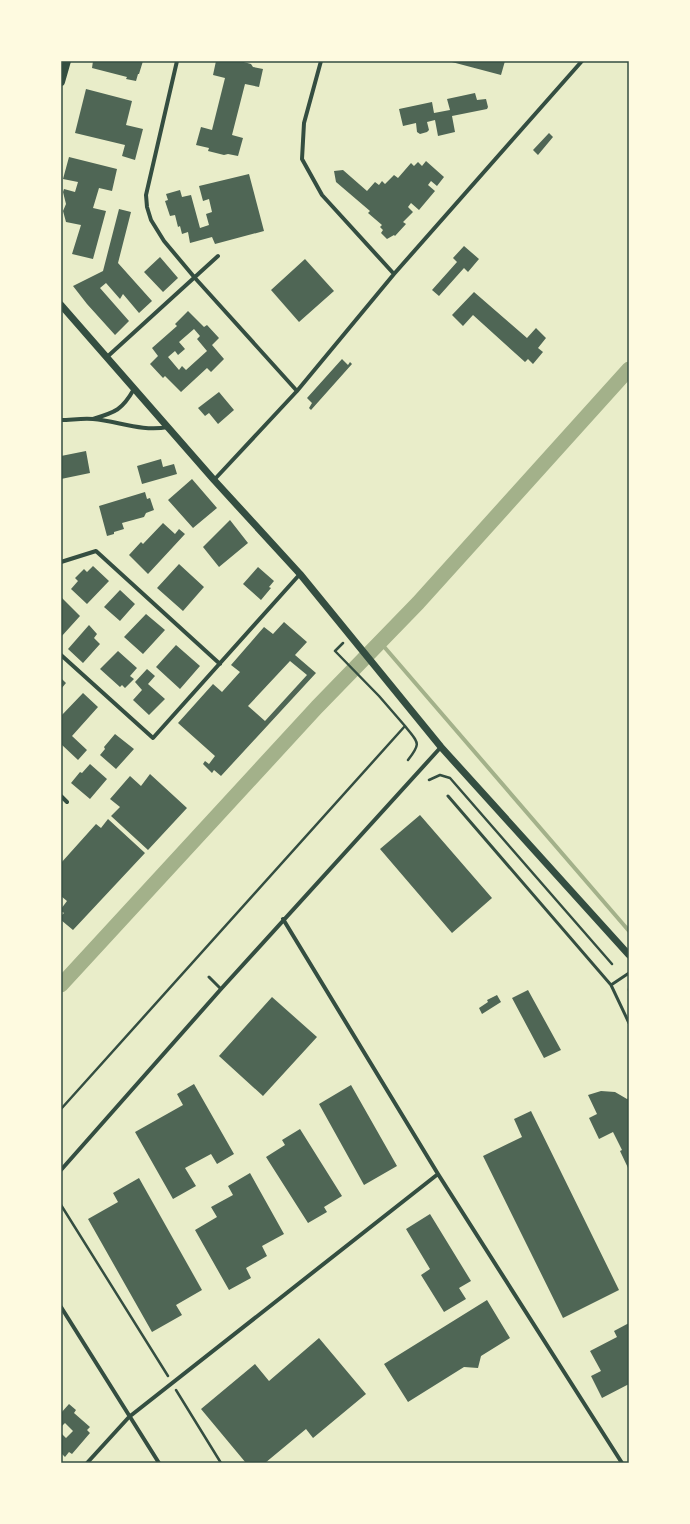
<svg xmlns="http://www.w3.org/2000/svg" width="690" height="1524" viewBox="0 0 690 1524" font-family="Barlow,sans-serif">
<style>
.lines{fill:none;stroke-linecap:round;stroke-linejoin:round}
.stream{stroke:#a3b18a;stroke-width:4}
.canal{stroke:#a3b18a;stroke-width:15}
.building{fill:#4f6655;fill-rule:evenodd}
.path{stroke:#344e41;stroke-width:2.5}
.service{stroke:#344e41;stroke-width:3}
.minor{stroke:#344e41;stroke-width:4}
.tertiary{stroke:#344e41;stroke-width:7}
.secondary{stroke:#344e41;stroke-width:8}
.neatline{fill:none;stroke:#344e41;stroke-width:1.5}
</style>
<rect width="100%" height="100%" fill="#e9edc9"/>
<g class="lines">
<path class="stream" d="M380,642l249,289"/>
<path class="canal" d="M61,985l256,-278 101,-104 211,-234"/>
</g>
<path class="building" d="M93,61h50l-4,13h-1l-2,7 -10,-2 1,-2 -35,-9z
M216,61h24l11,3 2,3 10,2 -4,18 -14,-3 -13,51 11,3 -5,18 -10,-2 -4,1 -16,-4 1,-3 -13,-3 5,-18 11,3 13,-52 -12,-3z
M448,61h57l-4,14z
M86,89l46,12 -6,24 17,4 -8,31 -13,-4 3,-11 -50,-12z
M475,93l2,7 9,-1 2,8 -1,2 -35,7 3,16 -17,4 -3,-16 -8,2 2,8 -2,2 -7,2 -3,-2 -1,-9 -13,3 -4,-17 33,-7 2,11 16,-3 -3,-11z
M549,133l4,4 -15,18 -5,-5z
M69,157l48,12 -5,22 -13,-3 -6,20 13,3 -13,48 -21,-5 9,-29 -15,-3 -3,-11 3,-7 -3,-12 1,-3 11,3 3,-10 -15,-3z
M426,161l18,16 -7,9 -6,-5 -3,4 7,6 -16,19 -8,-7 -3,4 5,5 -10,10 3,2 -11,12 -1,-1 -7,4 -6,-6 2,-3 -3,-3 2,-2 -14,-12 2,-2 -34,-29 -2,-11 9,-1 24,21 8,-9 4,3 3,-4 3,3 9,-9 4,3 13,-15 3,3 4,-4 4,4z
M249,174l15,57 -49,13 -3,-7 -22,6 -2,-11 -6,2 -2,-8 -2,1 -3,-12 -5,1 -5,-15 3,-1 -2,-6 14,-4 2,7 9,-2 9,33 9,-3 -3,-11 6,-2 -3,-13 -6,2 -4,-15z
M119,209l12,3 -13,51 34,38 -13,12 -16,-19 -3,5 -14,-16 -6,5 29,33 -14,14 -28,-31 -14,-18 30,-15z
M464,246l15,13 -11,13 -4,-4 -25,28 -7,-6 25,-28 -4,-4z
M160,257l18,21 -15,14 -19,-20z
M305,259l29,32 -35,31 -28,-32z
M474,292l53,46 9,-10 10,10 -8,10 5,4 -10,12 -5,-5 -3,3 -52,-47 -10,11 -11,-11z
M188,311l16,16 3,-2 12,13 -7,7 12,14 -13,13 -4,-4 -26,24 -16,-16 -2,2 -13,-14 8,-8 -6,-8 25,-22 -2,-2zM194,329l6,7 -3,3 10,12 -21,19 -4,-4 -3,4 -11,-13 7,-6 3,4 7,-6 -6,-7z
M342,359l6,6 2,-3 2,2 -41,46 -2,-2 3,-5 -5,-5z
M219,392l15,18 -16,14 -9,-11 -4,3 -7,-8z
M86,451l4,22 -29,6v-23z
M161,459l2,8 11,-3 3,10 -35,10 -5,-18z
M192,479l25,29 -24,20 -25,-28z
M145,492l2,7 3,-1 4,12 -8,3 -2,4 -22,6 2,6 -10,3v2l-7,2 -8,-30z
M230,520l18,23 -29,24 -16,-20z
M163,523l12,11 4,-5 6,5 -37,40 -19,-19 12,-13 2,2z
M179,564l25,23 -21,24 -26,-23z
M93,566l16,15 -22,23 -16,-15 7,-8 -3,-3 9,-9 3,3z
M258,567l16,14 -5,6 2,1 -10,12 -18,-16z
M120,590l15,14 -15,17 -16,-14z
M61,597l19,19 -19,21z
M146,614l19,16 -22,24 -19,-17z
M284,622l23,20 -12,13 21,18 -95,103 -7,-6 -2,3 -9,-9 2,-3 4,3 6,-8 -37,-33 35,-39 9,8 18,-20 -9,-7 33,-38 9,7zM290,661l17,14 -42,46 -17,-15z
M89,625l8,9 -3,4 6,6 -17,19 -15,-14z
M176,645l24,21 -20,23 -24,-22z
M118,651l19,17 -7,8 4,3 -9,9 -3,-3 -2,2 -20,-18z
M147,669l8,7 -7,8 17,15 -16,16 -16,-15 9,-10 -7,-8z
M61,678l5,5 -5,6z
M83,693l15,14 -26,29 15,14 -9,10 -17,-16v-28z
M115,734l19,15 -18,20 -16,-14 5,-6 -1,-2z
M90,764l17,15 -17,20 -19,-16 9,-11 2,1z
M150,774l37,34 -39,42 -37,-34 9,-9 -10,-8 20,-23 11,10z
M420,815l72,83 -40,35 -72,-84z
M108,819l37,34 -72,77 -12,-10v-4l3,-3 -3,-2v-2l6,-8 -6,-5v-33l35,-39 5,4z
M528,990l33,60 -17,8 -32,-60z
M497,995l4,7 -19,12 -3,-6 9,-6 -1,-2z
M272,997l45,40 -54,59 -44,-40z
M194,1084l40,70 -17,10 -6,-10 -26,14 11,18 -23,13 -38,-67 48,-27 -6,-11z
M351,1085l46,81 -33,19 -45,-81z
M601,1091l14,1 12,7 2,-1v72l-9,-19 2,-1 -9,-18 -14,7 -10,-21 8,-4 -9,-19z
M531,1111l88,179 -56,28 -80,-162 39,-19 -8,-18z
M300,1129l42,67 -18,11 3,5 -19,11 -42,-66 19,-12 -3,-5z
M250,1173l34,61 -22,12 5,10 -21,12 5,10 -22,12 -34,-60 22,-13 -6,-10 22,-12 -5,-9z
M139,1178l63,112 -26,15 6,10 -30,17 -64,-113 30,-17 -5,-9z
M430,1214l41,67 -12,7 7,11 -22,13 -23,-37 9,-6 -24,-40z
M487,1300l23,38 -29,18 -3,12 -14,-1 -56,35 -24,-38z
M629,1323v61l-27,14 -11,-22 10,-5 -11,-20 27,-14 -3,-6z
M319,1338l47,56 -53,44 -7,-9 -41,34h-19l-45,-54 54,-45 14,17z
M69,1404l7,6 -2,3 16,14 -3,3 3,3 -18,21 -3,-2 -4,5 -4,-4v-20l5,5 7,-7 -8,-8 -4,4v-14z"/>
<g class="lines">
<path class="path" d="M405,726c13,17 17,16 3,34
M429,780l11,-5 10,3 162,186
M629,989v1
M61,1109l344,-383 -26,-30 -44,-45 8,-8
M61,1205l107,171
M176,1390l45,73"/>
<path class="service" d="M448,796l163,189 18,38
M209,977l12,12
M611,985l18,-12"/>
<path class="minor" d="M177,61l-31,134 1,12 4,13 13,21 31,37 102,113
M321,61l-17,62 -2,36 20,36 72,79
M107,357l111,-101
M93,419c23,-7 29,-9 41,-30
M61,420c10,0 21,-2 32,-1 25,2 48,13 75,8
M214,480l83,-89 97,-117 188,-213
M61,562l35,-11 124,113
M61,655l92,83 147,-164
M61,796l6,6
M283,919l155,255 184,289
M61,1170l160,-181 220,-242
M61,1307l98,156
M87,1463l42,-46 309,-243"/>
<path class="tertiary" d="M61,305l153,175 86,94 141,173 188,208"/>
<path class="secondary" d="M61,82l6,-21"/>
</g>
<rect width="690" height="1524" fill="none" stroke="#fefae0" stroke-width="124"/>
<rect x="62" y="62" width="566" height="1400" class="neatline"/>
</svg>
